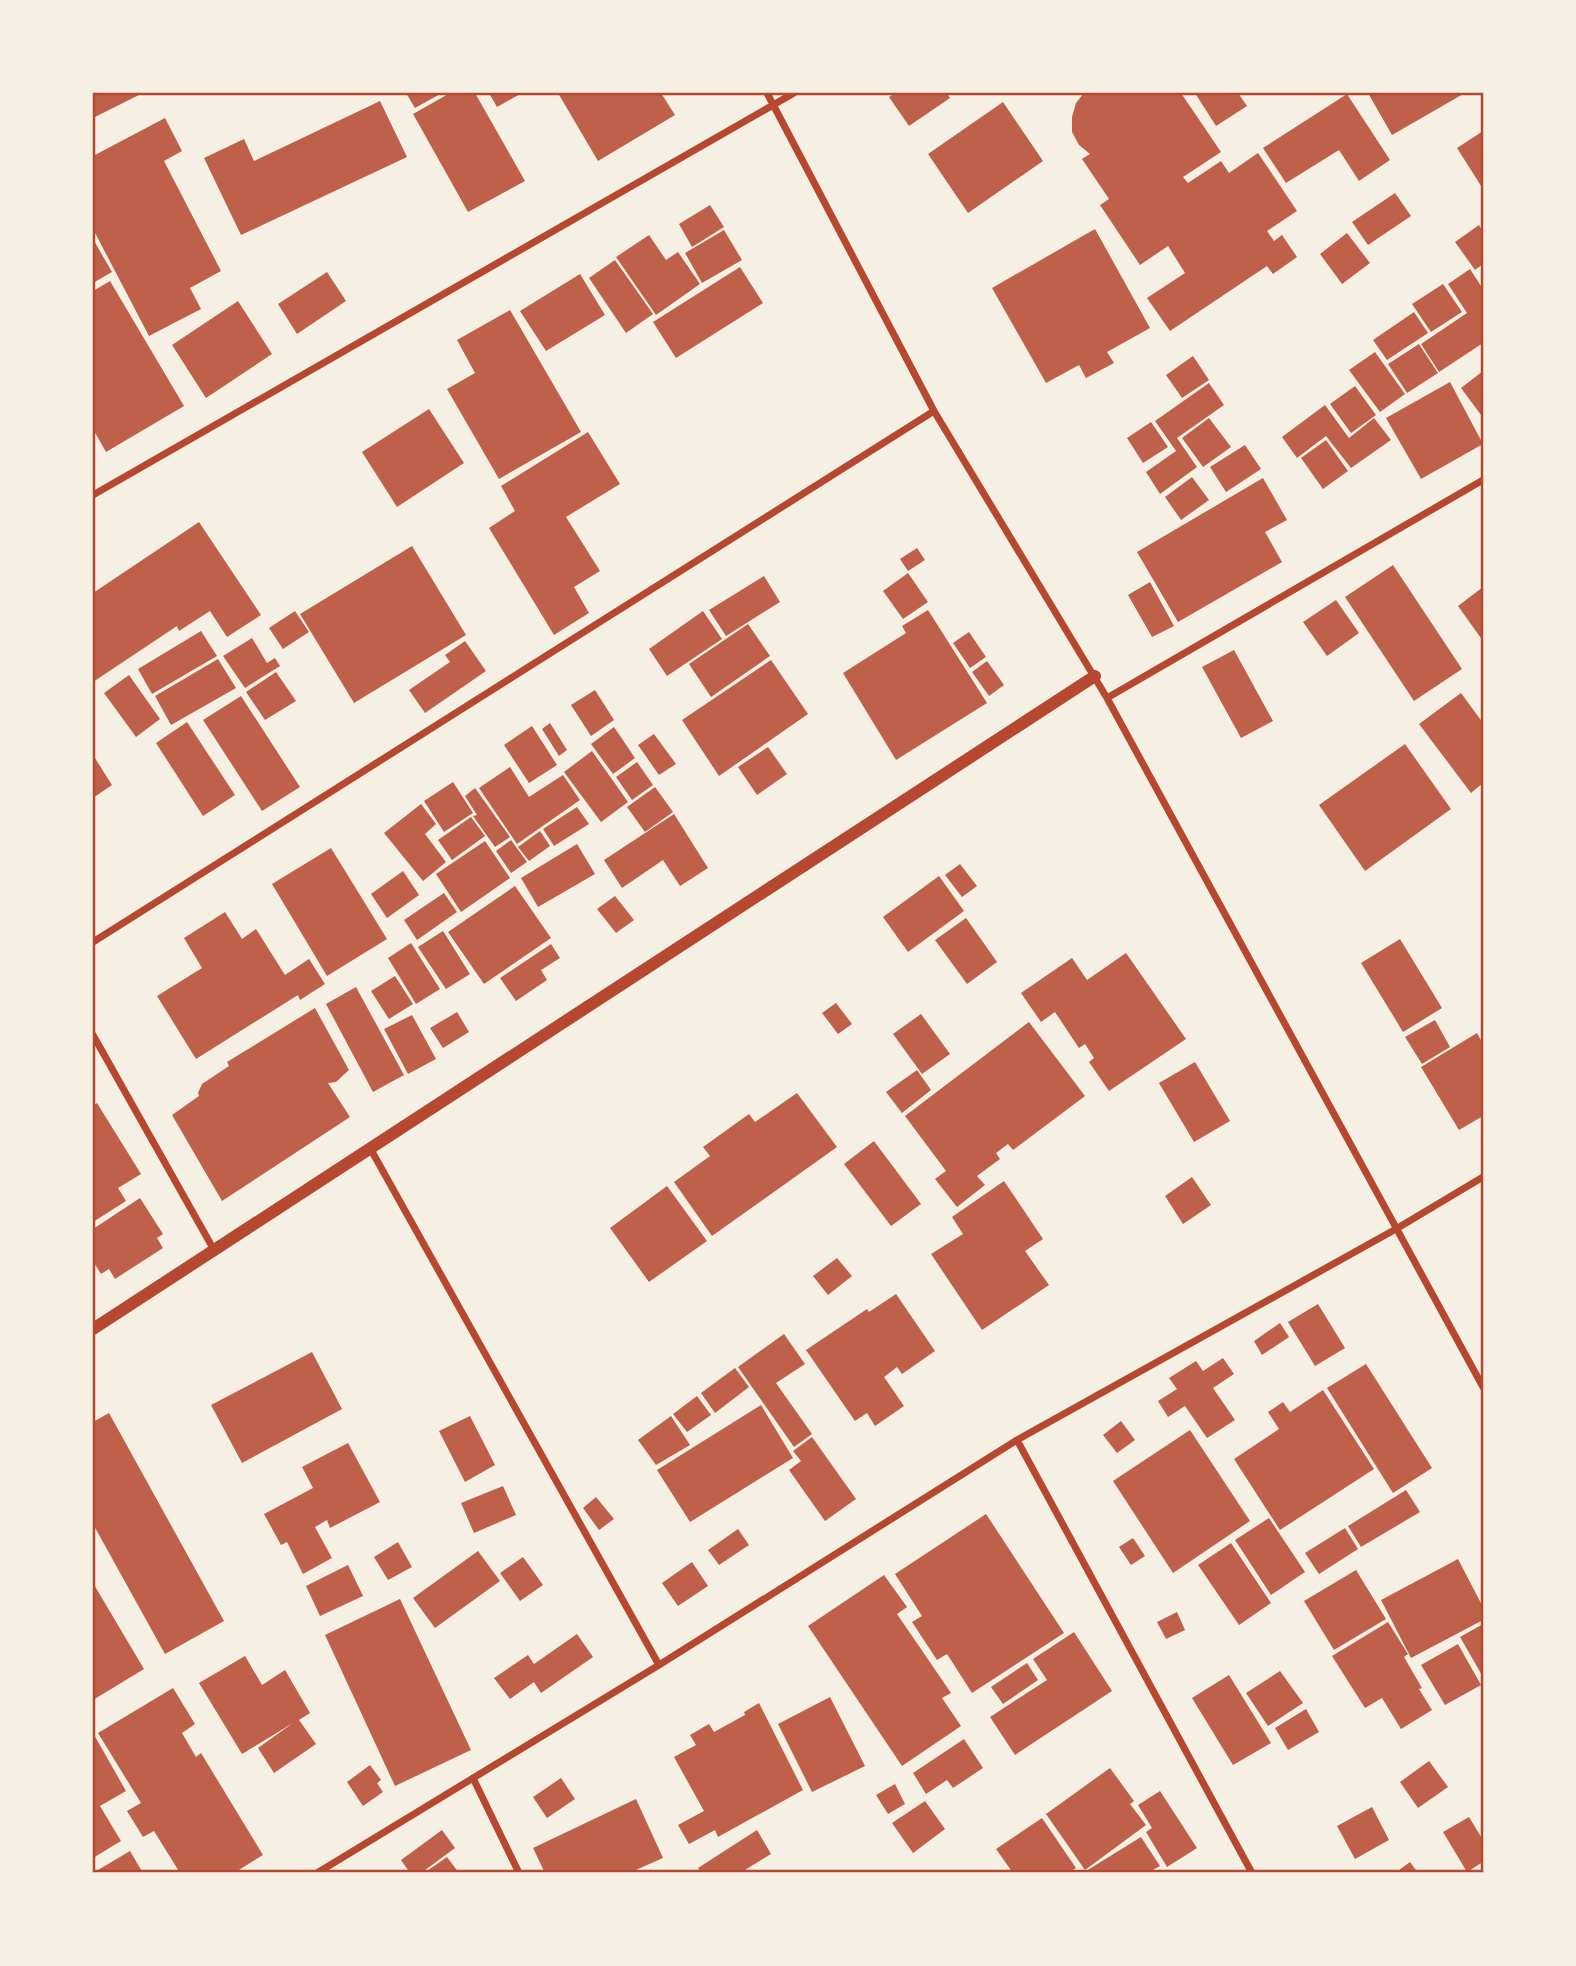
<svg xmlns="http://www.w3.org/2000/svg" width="1576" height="1966" viewBox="0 0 1576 1966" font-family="Inter,sans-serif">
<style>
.building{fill:#bf614a}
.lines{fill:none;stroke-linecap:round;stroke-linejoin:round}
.minor{stroke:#b5482f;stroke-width:7}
.tertiary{stroke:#b5482f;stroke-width:12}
.neatline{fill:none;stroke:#b5482f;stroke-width:2.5}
</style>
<rect width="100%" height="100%" fill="#f6efe4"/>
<path class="building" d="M93,93h50l-50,25z
M406,93h36l-27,15z
M450,93h25l50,88 -57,31 -55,-98z
M489,93h33l-25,14z
M558,93h103l14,22 -77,46z
M895,93h52l3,5 -41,28 -20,-29z
M1084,93h97l40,59 -38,25 5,6 33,-22 8,12 29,-20 39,58 -30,20 7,10 8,-6 15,22 -24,17 -6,-8 -97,65 -23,-33 38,-25 -17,-27 -28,19 -40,-60 9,-6 -27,-40 8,-5 -11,-9 -7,-13v-15l4,-14z
M1195,93h43l9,13 -31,20z
M1368,93h97l-73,42z
M1347,94l43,66 -31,21 -20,-31 -53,33 -23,-35z
M380,101l27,56 -166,78 -37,-77 40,-19 10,22z
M1003,102l40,59 -75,52 -40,-59z
M165,118l17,33 -18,10 57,110 -31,17 11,21 -52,27 -56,-107v-73z
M1483,131v58l-26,-41z
M1395,193l16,23 -43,29 -16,-23z
M710,205l14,22 -32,20 -13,-23z
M1479,225l4,7v32l-8,6 -20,-28z
M1095,229l55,99 -43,24 7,11 -28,15 -7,-13 -33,18 -54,-95z
M724,230l18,30 -40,23 -17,-30z
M1347,233l23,30 -28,21 -22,-30z
M649,235l17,25 12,-8 22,32 -44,31 -40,-58z
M93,239l19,33 -19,11z
M615,260l38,54 -27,19 -37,-55z
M740,267l23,36 -87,55 -23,-36z
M1470,269l13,20v54l-44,29 -18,-28 46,-31 -19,-29z
M327,272l19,29 -49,33 -19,-30z
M580,274l25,41 -59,36 -26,-40z
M110,281l74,125 -78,46 -13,-23v-138z
M1443,284l19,28 -31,20 -19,-28z
M238,301l34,53 -66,44 -34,-53z
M510,310l71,122 -82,47 -52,-90 28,-16 -18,-33z
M1414,312l14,21 -41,27 -14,-20z
M1419,344l19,29 -31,20 -19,-29z
M1375,352l30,42 -25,18 -31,-42z
M1193,356l16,24 -27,18 -16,-23z
M1483,371v43l-2,1 -20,-27z
M1450,382l33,62 -62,35 -35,-61z
M1209,383l15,22 -47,33 20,29 -37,27 -14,-22 30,-21 -21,-30z
M1355,386l21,29 -25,18 -21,-29z
M1325,405l24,33 25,-20 17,22 -40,28 -25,-32 -29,22 -15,-21z
M429,409l35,54 -67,44 -35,-55z
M1209,418l22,29 -28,20 -21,-29z
M1151,422l17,25 -25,16 -16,-25z
M588,432l32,52 -54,33 34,54 -26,16 15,26 -35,22 -65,-107 26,-17 -14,-25z
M1326,440l22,31 -25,18 -22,-31z
M1245,445l16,24 -35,23 -16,-25z
M1192,477l17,23 -28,20 -16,-23z
M1263,478l24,42 -22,12 17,30 -104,60 -41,-70z
M199,522l62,93 -34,22 -17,-26 -31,20 -2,-5 -84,56v-89z
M412,546l54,89 -112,68 -54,-89z
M917,548l8,12 -17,11 -8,-12z
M1393,565l69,104 -48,32 -69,-104z
M908,573l20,29 -25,17 -20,-28z
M764,576l16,26 -54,34 -17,-26z
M1150,582l24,44 -22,11 -24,-42z
M1483,587v54l-25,-35z
M1336,600l23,33 -32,23 -24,-34z
M928,610l59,93 -91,57 -53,-87 63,-40 -4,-7z
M295,611l14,21 -26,17 -14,-21z
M703,611l19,28 -55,37 -18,-27z
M748,624l22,32 -59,41 -22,-33z
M201,631l16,25 -65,38 -14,-25z
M969,632l17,25 -16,11 -17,-25z
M252,638l15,25 8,-5 5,8 -35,22 -22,-32z
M465,641l21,30 -61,42 -16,-23 41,-28 -5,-7z
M1234,650l39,71 -32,17 -39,-71z
M218,659l18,29 -65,37 -16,-29z
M771,660l37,54 -89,62 -37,-56z
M987,661l17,24 -15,11 -17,-24z
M276,672l20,29 -31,19 -19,-28z
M129,675l31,44 -24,18 -32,-44z
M595,690l19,30 -23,16 -20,-31z
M1461,693l22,30v60l-12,10 -52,-69z
M241,696l59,91 -38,24 -59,-91z
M187,722l48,73 -32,21 -47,-73z
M550,723l17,27 -8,6 -17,-27z
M532,726l25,39 -28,18 -25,-38z
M614,727l21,31 -22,16 -22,-30z
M654,734l22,30 -17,11 -21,-30z
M1405,744l46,65 -86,62 -46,-66z
M768,747l19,27 -30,21 -19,-28z
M592,751l36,51 -27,20 -37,-50z
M93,755l19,30 -19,13z
M637,762l16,23 -21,15 -16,-23z
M510,767l19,30 34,-22 17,25 -63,44 -38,-56z
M453,782l20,31 -29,19 -20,-31z
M655,787l18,25 -28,20 -18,-25z
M475,788l35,49 -15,10 -22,-31 4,-1 -12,-19z
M421,804l15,20 -11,10 21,28 -23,19 -39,-48z
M577,807l12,17 -35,22 -11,-17z
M674,814l34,54 -28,18 -17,-26 -41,28 -18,-28z
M471,817l14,19 -33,24 -14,-20z
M540,831l10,15 -21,15 -11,-14z
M511,840l16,22 -16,11 -15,-22z
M485,841l25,37 -49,34 -25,-38z
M577,844l18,30 -57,33 -17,-29z
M331,848l56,91 -60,37 -55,-92z
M960,864l17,22 -15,11 -17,-22z
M403,871l16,24 -32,23 -16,-24z
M939,876l25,35 -56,41 -25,-35z
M515,886l36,52 -67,46 -36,-52z
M444,893l13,19 -40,28 -13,-20z
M615,896l19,24 -18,13 -19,-24z
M225,912l17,27 14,-10 29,46 24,-16 16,25 -25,16 -2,-5 -102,64 -39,-63 45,-28 -18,-30z
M966,918l31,44 -30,22 -32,-44z
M443,931l27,43 -24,15 -28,-42z
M1400,939l42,69 -39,24 -42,-69z
M411,943l29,46 -24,15 -28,-46z
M551,944l9,14 -19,12 6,10 -31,21 -16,-23z
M1126,953l60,86 -77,52 -20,-29 5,-4 -9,-14 -6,4 -24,-36 -14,10 -20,-29 51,-35 15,22z
M395,976l18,28 -24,15 -18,-28z
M356,987l48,88 -31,17 -47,-88z
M836,1003l16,21 -14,10 -16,-21z
M315,1008l34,62 -13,12 -8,1 22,34 -128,84 -50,-86 27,-19 -1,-3 4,-9 27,-18 -2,-4z
M457,1012l12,20 -26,16 -13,-20z
M921,1014l29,40 -28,20 -29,-40z
M412,1015l24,44 -28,15 -24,-45z
M1435,1020l15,27 -28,17 -17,-27z
M1029,1022l56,74 -72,54 -5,-6 -12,9 4,6 -23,17 8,9 -28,22 -22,-28 11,-8 -41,-55z
M1477,1033l6,11v72l-24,14 -38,-63z
M1195,1062l35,59 -36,21 -35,-59z
M917,1070l14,20 -29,23 -16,-21z
M797,1093l40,54 -125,89 -38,-54 36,-26 -7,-9 46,-33 6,8z
M97,1103l44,71 -23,14 8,13 -33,21v-116z
M874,1141l47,63 -30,22 -47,-62z
M1192,1177l19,28 -28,19 -18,-28z
M1004,1181l39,58 -18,12 24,34 -67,45 -51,-76 32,-20 -11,-17z
M667,1186l40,55 -58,41 -39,-54z
M140,1198l23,36 -6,4 6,10 -48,31 -6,-10 -8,5 -8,-13v-32z
M837,1258l15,18 -24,19 -15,-19z
M896,1294l39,57 -33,23 -5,-7 -13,10 20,29 -29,20 -8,-13 -12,8 -49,-71 61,-41 2,3z
M1318,1304l27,44 -30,18 -27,-44z
M1280,1323l9,14 -27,18 -8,-14z
M784,1334l21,30 -29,19 36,51 -18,13 -56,-80z
M312,1352l30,57 -100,54 -31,-58z
M1223,1358l11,16 -21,14 22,32 -28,18 -22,-32 -17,11 -10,-16 19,-12 -8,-11 27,-17 7,10z
M1366,1364l66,104 -39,25 -66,-105z
M735,1368l14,19 -34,26 -14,-20z
M1323,1390l51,79 -94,61 -46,-71 45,-30 -11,-17 15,-10 7,10z
M697,1396l14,19 -24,17 -14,-18z
M761,1405l32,53 -103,64 -33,-52z
M109,1413l115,208 -59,33 -72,-130v-102z
M470,1416l25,49 -30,17 -26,-51z
M671,1416l19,29 -34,20 -18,-25z
M1121,1421l14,19 -18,13 -14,-18z
M1190,1430l60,91 -77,52 -60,-92z
M812,1437l44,62 -31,22 -36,-51 12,-9 -8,-10z
M348,1443l32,59 -50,26 -3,-8 -12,7 17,31 -29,16 -16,-32 -6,3 -17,-31 49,-26 -11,-21z
M503,1486l13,29 -42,18 -13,-30z
M1406,1490l14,22 -59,35 -13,-21z
M596,1497l18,22 -15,11 -16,-22z
M986,1514l78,119 -92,60 -25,-39 -10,6 -25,-38 10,-6 -27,-42z
M1269,1518l36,54 -34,23 -36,-55z
M1345,1528l13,21 -39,25 -14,-21z
M738,1529l11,16 -30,20 -11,-15z
M1133,1538l12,18 -14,9 -12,-18z
M398,1542l14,25 -24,13 -14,-23z
M1231,1543l40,60 -32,22 -41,-60z
M478,1551l22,30 -65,47 -22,-30z
M523,1557l20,28 -23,16 -20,-28z
M1458,1559l25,48v13l-72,38 -30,-58z
M692,1562l16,24 -30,20 -16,-23z
M348,1565l15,31 -43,20 -14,-30z
M1356,1570l30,49 -52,31 -30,-49z
M884,1575l23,32 -10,7 54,79 -9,5 19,28 -59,40 -94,-140z
M93,1583l51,86 -51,31z
M400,1599l71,151 -76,36 -70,-151z
M1177,1612l8,18 -19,9 -9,-17z
M1388,1622l20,32 -4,3 18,31 -3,1 13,21 -31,19 -19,-31 -17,10 -33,-52z
M1483,1624v53l-23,-40z
M1074,1632l38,59 -97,64 -25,-38 57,-37 -14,-21z
M577,1634l16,23 -52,36 -7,-11 -24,17 -16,-21 34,-23 6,9z
M1458,1644l23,41 -36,20 -24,-40z
M245,1656l17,29 23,-15 25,43 -11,7 17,24 -42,29 -16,-25 35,-25 -51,31 -43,-71z
M1027,1663l11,17 -35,24 -12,-17z
M1280,1671l23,32 -35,23 -22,-33z
M1229,1675l42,68 -38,22 -41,-67z
M173,1688l22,36 -13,9 14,24 5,-4 62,102 -29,18h-54l-26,-42 -11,6 -16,-26 14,-8 -43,-70z
M830,1697l35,69 -53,26 -34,-68z
M759,1703l44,87 -85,47 -3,-7 -26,14 -11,-19 26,-14 -30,-54 22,-12 -6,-10 19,-11 5,8 31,-17 -1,-3z
M1306,1709l13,23 -31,18 -13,-22z
M93,1733l33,58 -26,15 21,35 -28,17z
M964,1739l19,29 -30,20 -6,-8 -21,14 -13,-21z
M1429,1761l19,26 -30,21 -18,-26z
M370,1765l11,15 -4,3 6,9 -20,14 -16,-24z
M1110,1768l24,33 -4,3 16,21 -61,45 -39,-56z
M561,1778l14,21 -28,19 -14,-21z
M895,1784l10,20 -17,10 -12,-19z
M1160,1791l37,57 -30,19 -21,-35 6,-4 -14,-23z
M636,1799l27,59 -34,15h-84l-12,-25z
M925,1801l20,28 -32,24 -21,-30z
M1372,1807l17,33 -34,19 -18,-33z
M1469,1817l14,23v22l-16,10 -24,-40z
M1042,1818l34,50 -8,5h-55l-17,-24z
M442,1830l13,18 -34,25h-11l-9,-13z
M757,1830l14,24 -31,19h-39l-3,-5z
M1141,1837l19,29 -13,7h-59l-2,-2z
M130,1851l13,22h-50z
M447,1857l12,16h-35z
M1410,1862l8,11h-23z"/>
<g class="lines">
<path class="minor" d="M767,93l167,318 173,287 376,689
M93,495l701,-402
M1107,698l376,-218
M93,942l841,-531
M93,1035l121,215
M370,1148l289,517
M1017,1440l235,433
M473,1778l46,95
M317,1873l342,-208 358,-225 379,-211 87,-52"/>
<path class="tertiary" d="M93,1329l1002,-653"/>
</g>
<rect width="1576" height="1966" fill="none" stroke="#f6efe4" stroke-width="189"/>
<rect x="94" y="94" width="1388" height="1777" class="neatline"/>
</svg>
